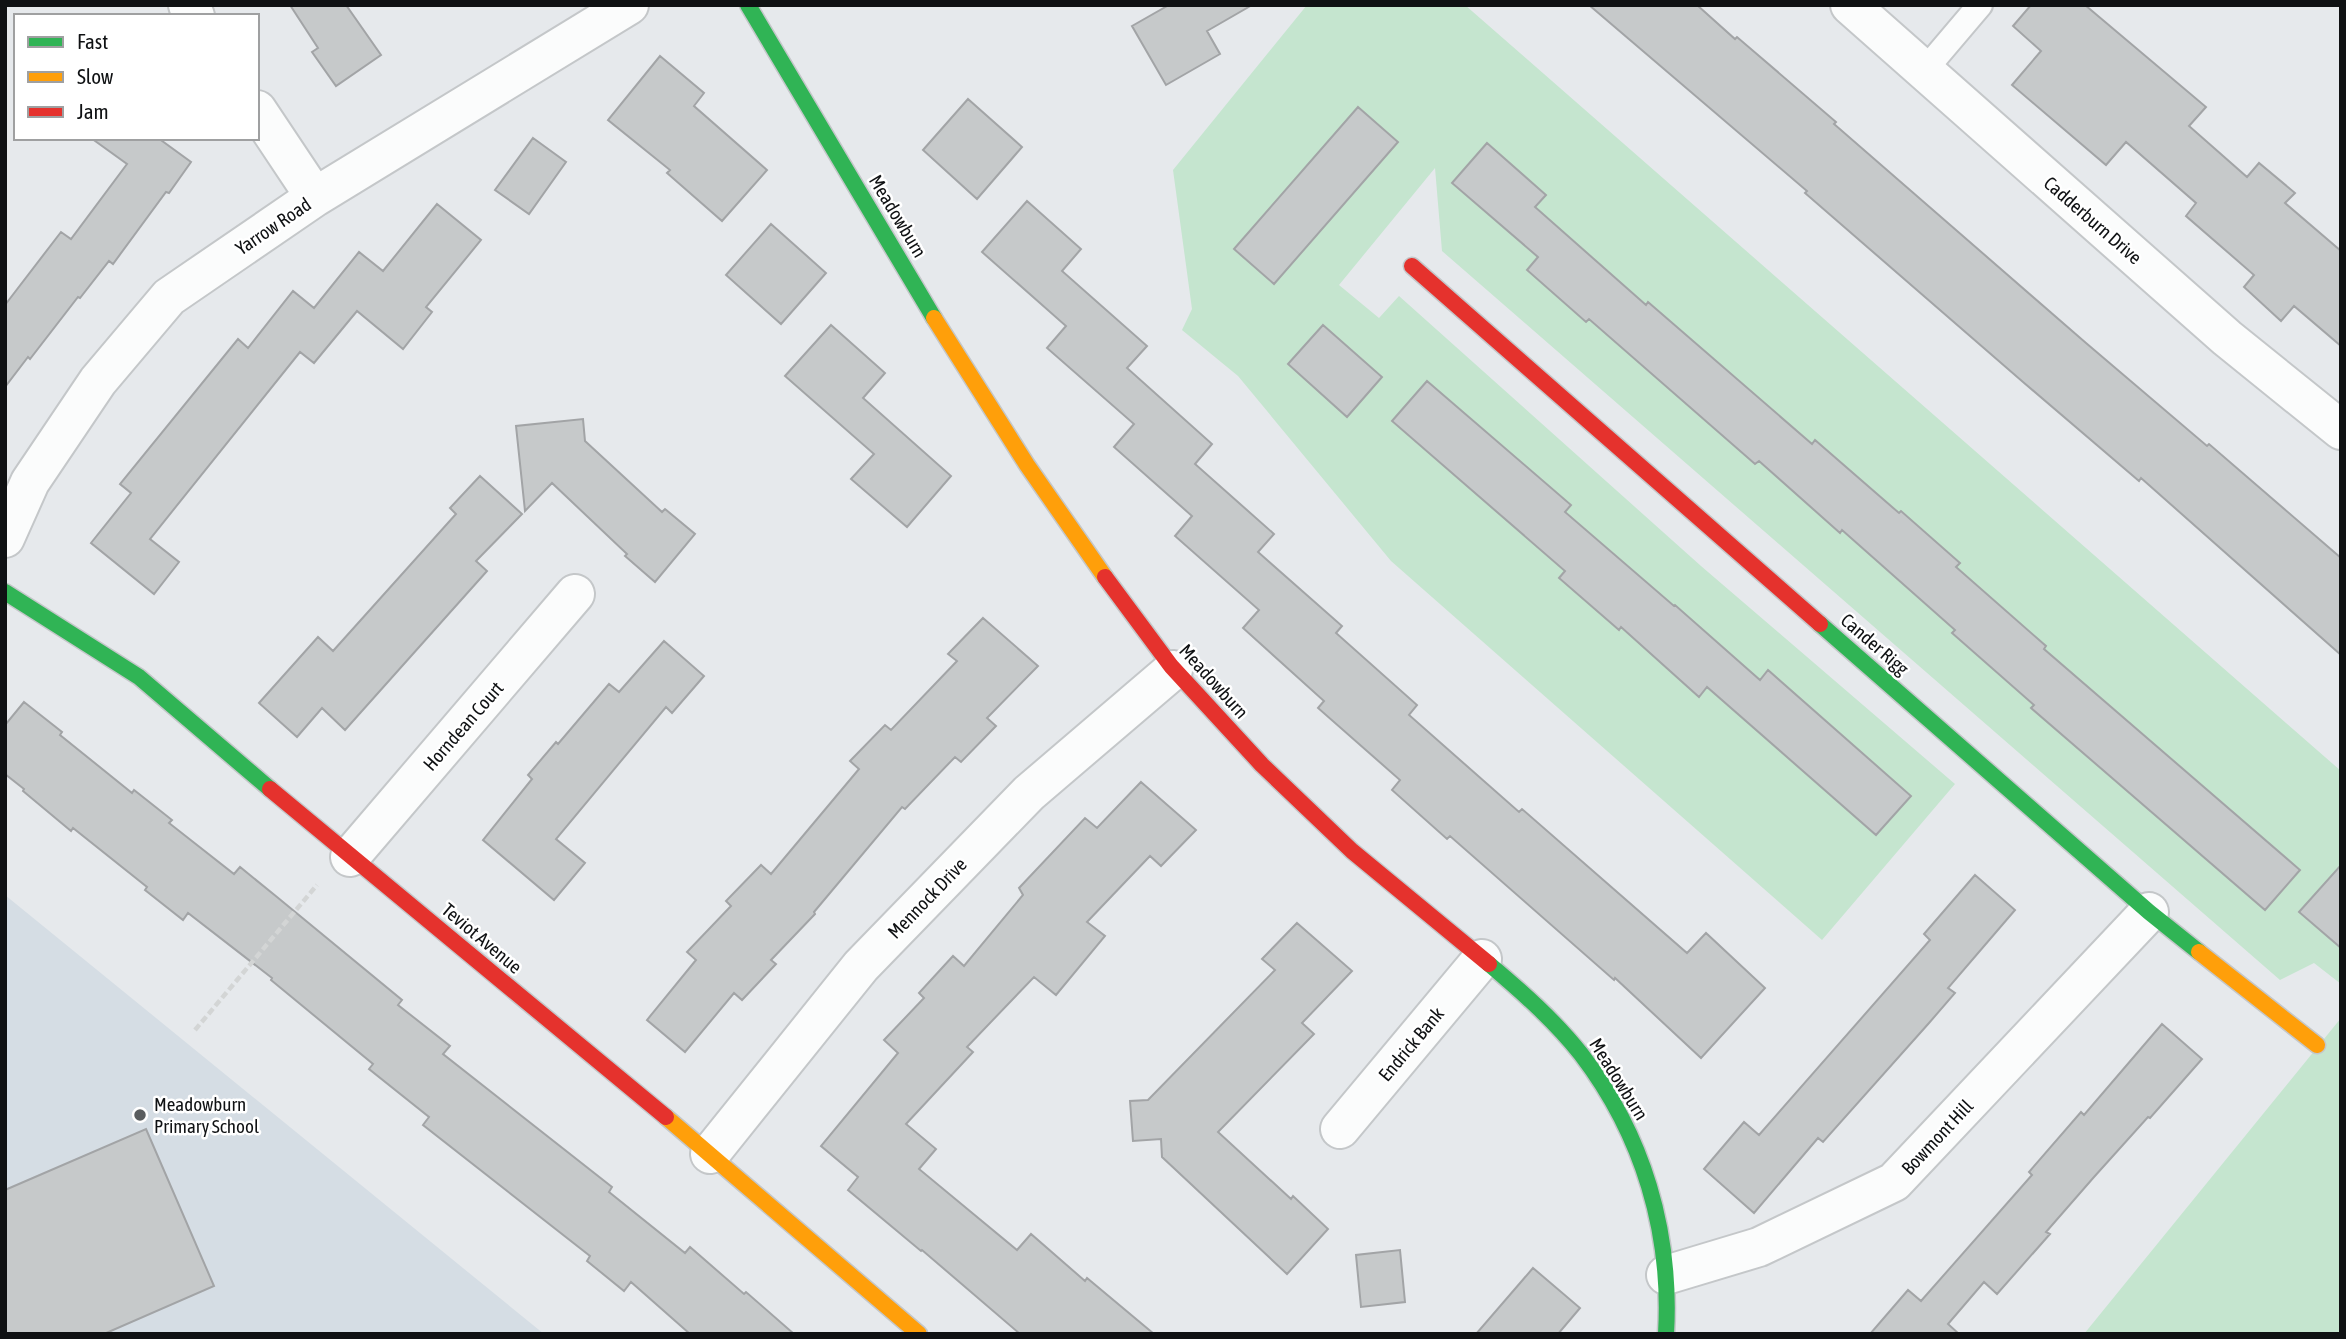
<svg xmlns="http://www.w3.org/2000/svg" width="2346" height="1339" viewBox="0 0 2346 1339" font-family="'Asap Condensed',sans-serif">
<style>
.built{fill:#d5dde4}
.green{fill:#c5e5cf}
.building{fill:#c6c9ca;stroke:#a2a4a6;stroke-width:2}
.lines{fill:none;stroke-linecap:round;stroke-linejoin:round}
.lane-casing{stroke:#c4c7c9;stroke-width:28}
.street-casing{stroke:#c4c7c9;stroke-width:42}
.fast-casing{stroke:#c4c7c9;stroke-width:19}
.slow-casing{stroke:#c4c7c9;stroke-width:19}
.jam-casing{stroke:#c4c7c9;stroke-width:19}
.path{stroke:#d3d5d5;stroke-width:4.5;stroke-dasharray:7 3.5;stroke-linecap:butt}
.lane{stroke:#fbfcfc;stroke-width:24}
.street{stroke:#fbfcfc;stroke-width:38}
.fast{stroke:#30b455;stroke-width:16}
.slow{stroke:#ff9f0a;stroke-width:16}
.jam{stroke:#e5322d;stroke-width:16}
.poi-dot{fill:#5a5d5f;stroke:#fff;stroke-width:2.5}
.labels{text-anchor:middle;stroke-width:5;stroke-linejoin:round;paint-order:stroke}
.street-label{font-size:19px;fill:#0f1113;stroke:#fff}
.poi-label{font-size:19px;fill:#0f1113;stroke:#fff;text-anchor:start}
</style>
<rect width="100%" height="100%" fill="#e6e9ec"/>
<path class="built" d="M5,895l539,439h-539z"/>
<path class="green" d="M1307,5h158l876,766v213l-27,-21 -34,17 -838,-729 -7,-83 -96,117 40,33 20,-22 302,270 254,218 -133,156 -431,-379 -153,-185 -56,-46 10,-21 -19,-139z
M2341,1018v316h-257z"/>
<path class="building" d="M290,5h56l35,50 -45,31 -24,-34 6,-4z
M1169,5h83l-45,26 13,23 -54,31 -34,-59z
M1589,5h108l38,34 2,-2 99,85 -2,2 252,219 121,103 2,-2 132,114v97l-200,-177 -2,3 -116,-99 -218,-189 2,-2z
M2031,5h54l121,102 -17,19 58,51 12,-14 36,30 -10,10 56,48v95l-47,-40 -13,15 -37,-34 10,-12 -68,-59 10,-13 -70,-61 -20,23 -94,-80 29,-34 -28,-25z
M660,56l44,37 -10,13 73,64 -45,51 -55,-48 3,-3 -62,-50z
M968,99l54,48 -45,52 -54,-49z
M1358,107l40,35 -124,142 -40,-35z
M91,138h67l33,24 -22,31 -3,-1 -53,72 -4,-3 -29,37 -2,-1 -48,62 -2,-2 -23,30v-82l56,-73 10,7 56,-75z
M533,138l33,24 -37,52 -34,-24z
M1487,143l59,52 -11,12 111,98 2,-3 164,142 3,-4 84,73 2,-2 59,52 -4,4 90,79 -2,3 256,221 -35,40 -234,-202 3,-3 -82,-72 3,-3 -113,-100 -2,3 -81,-72 -4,3 -166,-145 -3,3 -59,-52 11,-13 -86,-74z
M1027,201l54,48 -19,22 85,75 -20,22 85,76 -17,20 79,70 -16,18 84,74 -6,7 81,72 -8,10 110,97 3,-3 165,144 19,-20 59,55 -64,70 -86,-80 -1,2 -164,-144 -3,3 -55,-49 8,-10 -82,-72 6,-7 -81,-73 16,-18 -84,-74 17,-20 -78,-69 20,-23 -87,-76 19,-22 -84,-74z
M437,204l44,36 -55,67 6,5 -29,37 -46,-38 -43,52 -14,-11 -150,187 29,23 -25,32 -63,-51 40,-50 -11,-9 118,-145 10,9 45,-57 21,17 45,-56 24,19z
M771,224l55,49 -45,51 -55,-49z
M831,325l54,48 -22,25 88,78 -44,51 -56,-48 23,-25 -89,-78z
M1323,325l59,52 -35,40 -59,-53z
M1427,381l144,124 -6,7 109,94 1,-1 85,75 8,-10 143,126 -35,39 -169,-148 -8,10 -78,-70 -2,3 -60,-52 6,-7 -173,-150z
M583,419l2,22 77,71 3,-3 30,25 -40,48 -30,-26 2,-2 -75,-71 -27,28 -9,-85z
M480,476l42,38 -46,47 11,10 -142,159 -23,-22 -25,29 -38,-34 59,-66 15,14 123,-137 -6,-6z
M983,618l55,48 -51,52 9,8 -35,36 -6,-5 -50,52 -3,-2 -88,105 1,2 -44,46 5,4 -34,36 -8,-7 -49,59 -38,-32 49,-60 -9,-8 44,-46 -5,-5 35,-36 10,9 88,-105 -9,-8 35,-36 6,5 66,-69 -9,-7z
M664,641l40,35 -32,37 -6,-6 -110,132 29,24 -31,37 -71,-60 49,-61 -4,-4 28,-33 2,2 51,-60 10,8z
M24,702l38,30 -2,3 72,58 2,-3 38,30 -3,3 65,51 6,-7 37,30 125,103 -4,5 52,41 -7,8 169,133 -3,5 76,61 5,-6 54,47 2,-2 48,42h-104l-59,-52 -7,9 -37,-30 3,-5 -167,-131 6,-8 -60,-48 4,-5 -102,-84 1,-2 -84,-65 -5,7 -38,-30 2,-3 -74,-59 -2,3 -48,-40 1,-2 -19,-15v-49z
M1141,782l55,48 -35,36 -11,-10 -63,66 18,14 -49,59 -22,-18 -67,70 6,5 -67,72 30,25 -17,20 98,81 14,-16 54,47 2,-3 67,56h-134l-98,-84 -1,1 -73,-61 10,-13 -37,-31 77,-93 -14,-13 40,-42 -5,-5 34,-37 11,10 59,-71 -4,-7 66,-70 12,10z
M2341,865v83l-42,-36z
M1975,875l40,35 -67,78 7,5 -26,30 -106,119 -5,-4 -64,75 -50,-44 40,-47 15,13 171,-195 -6,-6z
M1297,923l55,48 -50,52 12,11 -96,98 73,67 2,-3 35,33 -41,45 -125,-117 -1,-18 -28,2 -3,-40 18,-1 127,-130 -13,-11z
M2162,1024l40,35 -52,59 -2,-1 -54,60 -48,55 4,2 -53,60 -13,-12 -36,42 11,10h-89l38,-44 13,11 111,-126 -3,-3 52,-60 3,3z
M146,1129l68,157 -110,48h-99v-144z
M1400,1250l5,52 -44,5 -5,-52z
M1533,1268l47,40 -22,26h-82z"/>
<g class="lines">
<defs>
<path id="lane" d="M1924,71l56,-66"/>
<path id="street" d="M188,5l7,11
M1850,5l377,333 114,92
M257,110l58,87
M5,538l25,-56 68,-101 71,-84 146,-100 314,-192
M350,857l225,-263
M1340,1129l142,-170
M710,1154l151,-188 168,-173 144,-123
M1666,1275l93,-28 135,-65 255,-270"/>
<path id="fast" d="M748,5l186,313
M5,592l134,85 131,112
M1820,624l329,288 50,40
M1489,964c33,28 65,56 92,90 62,81 91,178 85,280"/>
<path id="slow" d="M934,318l93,147 78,112
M2199,952l118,93
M666,1117l253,217"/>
<path id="jam" d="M1412,266l408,358
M1105,577l66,89 91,99 90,86 137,113
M270,789l396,328"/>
</defs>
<use href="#lane" class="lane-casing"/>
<use href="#street" class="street-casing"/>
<use href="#fast" class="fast-casing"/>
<use href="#slow" class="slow-casing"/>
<use href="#jam" class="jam-casing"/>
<path class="path" d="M195,1030l122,-145"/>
<use href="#lane" class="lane"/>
<use href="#street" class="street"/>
<use href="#fast" class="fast"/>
<use href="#slow" class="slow"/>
<use href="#jam" class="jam"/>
</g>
<circle class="poi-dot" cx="140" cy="1115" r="7"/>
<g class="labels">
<g class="street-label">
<text transform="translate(898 216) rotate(59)" y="7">Meadowburn</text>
<text transform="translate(2093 220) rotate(41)" y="7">Cadderburn Drive</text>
<text transform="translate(273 226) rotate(-34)" y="7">Yarrow Road</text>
<text transform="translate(1875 644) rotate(41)" y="7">Cander Rigg</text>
<text transform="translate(1214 681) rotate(48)" y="7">Meadowburn</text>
<text transform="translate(463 726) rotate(-49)" y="7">Horndean Court</text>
<text transform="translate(927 898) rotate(-46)" y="7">Mennock Drive</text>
<text transform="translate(482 938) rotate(40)" y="7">Teviot Avenue</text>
<text transform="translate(1411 1044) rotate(-50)" y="7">Endrick Bank</text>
<text transform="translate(1619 1079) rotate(58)" y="7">Meadowburn</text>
<text transform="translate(1937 1137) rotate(-47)" y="7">Bowmont Hill</text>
</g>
<g class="poi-label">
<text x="154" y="1111">Meadowburn<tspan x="154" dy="22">Primary School</tspan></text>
</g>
</g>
<rect width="2346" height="1339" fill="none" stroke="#0f1113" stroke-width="14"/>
<rect x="14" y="14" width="245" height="126" fill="#ffffff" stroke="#9fa0a1" stroke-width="2"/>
<rect x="28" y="37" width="35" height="10" fill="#30b455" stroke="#9fa0a1" stroke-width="2"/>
<text x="77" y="49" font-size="21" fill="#0f1113">Fast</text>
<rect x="28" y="72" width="35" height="10" fill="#ff9f0a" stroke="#9fa0a1" stroke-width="2"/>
<text x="77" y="84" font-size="21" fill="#0f1113">Slow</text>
<rect x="28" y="107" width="35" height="10" fill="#e5322d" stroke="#9fa0a1" stroke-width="2"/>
<text x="77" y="119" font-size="21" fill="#0f1113">Jam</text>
</svg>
